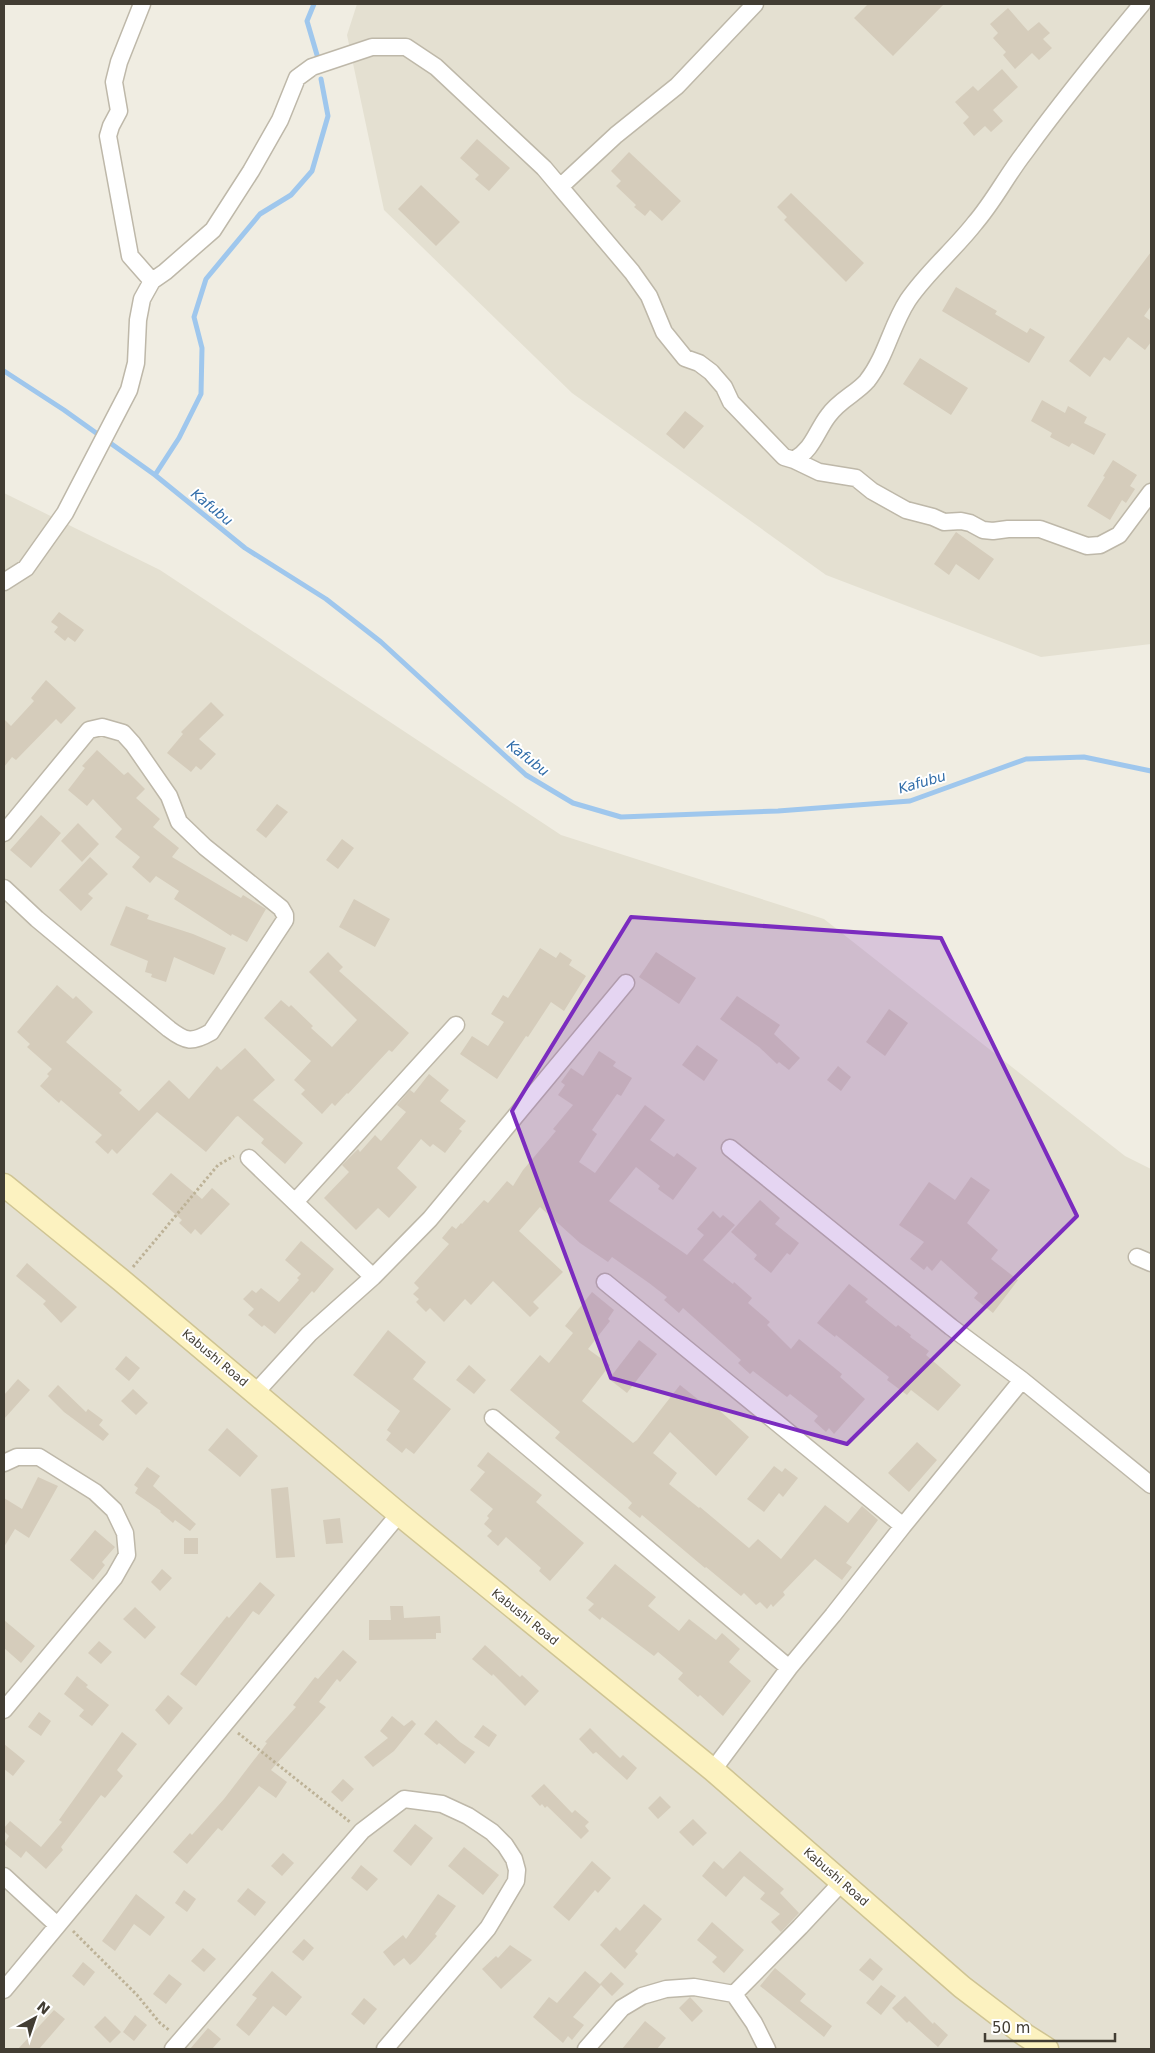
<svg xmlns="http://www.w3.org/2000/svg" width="1155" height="2053" viewBox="0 0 1155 2053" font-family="'DejaVu Sans',sans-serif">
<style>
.residential{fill:#e4e0d1}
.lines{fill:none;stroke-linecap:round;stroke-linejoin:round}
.stream{stroke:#9fc7ed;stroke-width:5}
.building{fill:#d5ccbb}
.street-casing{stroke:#beb8a9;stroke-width:19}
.secondary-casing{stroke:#cfc493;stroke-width:25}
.path{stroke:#bdb297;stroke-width:3;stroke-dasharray:2.5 2.5;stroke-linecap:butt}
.street{stroke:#fff;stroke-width:16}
.secondary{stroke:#fcf2c0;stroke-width:22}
.marked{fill:#7b2cbf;fill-opacity:0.2;stroke:#7b2cbf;stroke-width:4;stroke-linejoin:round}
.labels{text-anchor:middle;stroke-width:4;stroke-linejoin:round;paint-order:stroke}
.street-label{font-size:12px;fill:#423d33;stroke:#fff}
.water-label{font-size:14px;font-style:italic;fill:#316da9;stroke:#fff}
</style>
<rect width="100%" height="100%" fill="#f0ede2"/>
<path class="residential" d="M357,4h794v640l-110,13 -215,-82 -254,-182 -188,-183 -37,-175z
M4,493l156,77 401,265 263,84 301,237 26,13v880h-1147z"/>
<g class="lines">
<path class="stream" d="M314,4l-7,17 10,34
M4,371l60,39 91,65 90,73 81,51 55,43 145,133 47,28 48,14 157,-6 132,-10 116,-42 58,-2 67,14
M155,475l24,-37 22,-44 1,-46 -8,-31 12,-38 54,-65 31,-19 21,-24 16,-55 -7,-37"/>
</g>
<path class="building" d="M868,4h76l-51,52 -39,-38z
M1008,8l20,23 11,-9 11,11 -7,6 9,9 -13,12 -7,-7 -17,16 -12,-14 3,-3 -13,-14 5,-5 -8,-9z
M1002,69l16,18 -25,23 10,11 -12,11 -6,-6 -11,10 -11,-13 6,-6 -14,-15 18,-16 5,5z
M477,139l33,29 -21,23 -14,-12 4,-4 -19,-17z
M629,152l52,49 -19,20 -12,-11 -5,6 -11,-9 2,-2 -20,-19 5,-5 -10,-10z
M421,185l39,37 -24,24 -38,-37z
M791,193l73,70 -18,19 -62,-62 3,-3 -10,-10z
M1151,252v54l-7,10 7,5v21l-6,8 -17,-13 -18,24 -6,-4 -14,20 -21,-16z
M956,287l41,24 -2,3 32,19 3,-5 15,9 -16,26 -87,-52z
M920,358l48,30 -17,27 -48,-31z
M1042,400l23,13 3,-7 19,11 -3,6 22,11 -12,21 -22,-12 -3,4 -19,-10 2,-4 -21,-12z
M685,411l19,15 -20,23 -18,-15z
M1113,460l24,15 -7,11 5,3 -9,14 -4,-3 -12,20 -23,-14 18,-29 -2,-1z
M956,532l38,27 -15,21 -23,-16 -7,11 -15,-11z
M59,612l25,18 -9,12 -7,-5 -3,4 -11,-9 4,-5 -7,-5z
M46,680l30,28 -15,16 -5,-5 -40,41 -4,-3 -8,10v-48l7,7 23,-25 -3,-3z
M211,702l13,13 -25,24 17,15 -15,16 -5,-4 -5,6 -24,-19 16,-19 -2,-2z
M97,750l27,25 4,-3 17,17 -9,9 24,21 -7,8 26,21 -7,9 69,41 2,-3 23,14 -19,33 -15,-8 -1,2 -57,-37 5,-8 -23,-15 -6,7 -18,-16 8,-10 -25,-20 7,-8 -29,-30 -6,7 -19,-16 17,-22 -3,-2z
M277,804l11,8 -22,26 -10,-8z
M41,815l20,18 -30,35 -21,-18z
M78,823l21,21 -17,18 -21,-21z
M342,839l12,9 -16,21 -12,-9z
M90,857l18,17 -20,20 5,4 -12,13 -22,-21z
M354,899l36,20 -15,28 -36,-20z
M126,906l23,9 -2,4 46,15 33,14 -12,27 -40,-18 -8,25 -15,-5 1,-3 -7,-2 3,-11 -38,-16z
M540,948l16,10 4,-6 12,8 -3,5 17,11 -22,35 -13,-9 -23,35 -2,-1 -29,43 -37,-25 12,-18 16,10 16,-24 -13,-8 12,-19 5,3z
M328,952l15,15 -4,4 70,62 -17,19 -3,-2 -41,44 -1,-1 -12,13 -3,-3 -10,11 -21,-20 4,-4 -11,-10 17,-19 -47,-43 17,-18 8,7 2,-2 22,21 -2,2 21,19 25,-27 -48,-48z
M656,952l40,26 -17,26 -40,-27z
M57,985l16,14 3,-3 17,16 -27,30 56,48 -3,3 20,18 30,-31 20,19 28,-33 4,4 24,-22 30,32 -22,20 50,43 -18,21 -24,-21 3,-4 -26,-23 -2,1 -30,35 -49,-40 -40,42 -5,-5 -4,5 -13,-12 7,-7 -41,-35 -2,3 -19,-17 9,-10 -2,-2 5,-5 -25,-22 3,-3 -13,-12z
M737,996l43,29 -6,9 26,24 -11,12 -10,-8 -2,2 -18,-17 -39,-28z
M889,1009l19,14 -23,33 -19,-14z
M697,1045l21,15 -14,21 -22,-16z
M599,1051l17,11 -3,4 19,12 -11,18 -4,-2 -25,36 5,4 -18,28 16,11 50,-68 20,15 -15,20 24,17 3,-4 20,15 -24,32 -15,-11 2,-3 -24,-19 -27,34 78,54 17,-20 -7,-6 16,-18 7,7 3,-3 12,10 -32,35 30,24 1,-2 18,16 -4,5 22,19 -3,3 24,24 8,-10 43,35 -2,3 25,22 -31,35 -5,-6 -3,4 -12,-11 4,-5 -28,-22 -3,3 -34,-26 -3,3 -12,-11 3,-3 -58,-52 -4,5 -15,-13 3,-3 -18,-14 -37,-26 -4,5 -28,-19 -40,-36 -21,24 44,41 -30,30 6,6 -9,9 -37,-36 -22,24 -6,-6 -21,23 -14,-14 -4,4 -10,-10 3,-3 -6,-5 6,-6 -5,-5 35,-39 -7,-6 10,-12 4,3 5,-6 1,1 22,-24 4,3 19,-22 6,5 10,-16 33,-39 -3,-2 20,-24 -15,-10 7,-10 -4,-3 10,-14 12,8z
M838,1066l13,11 -10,14 -14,-11z
M429,1074l20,16 -9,11 26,20 -7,8 3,2 -17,22 -12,-9 -3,3 -9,-8 -24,29 20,19 -28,31 -11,-10 -22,22 -32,-32 25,-26 -7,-7 16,-16 2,3 15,-17 6,6 25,-29 -9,-7 13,-15 4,3z
M171,1173l31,26 10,-11 18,16 -29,31 -6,-6 -4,5 -12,-11 3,-3 -30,-26z
M971,1177l19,13 -23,33 31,27 -7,9 27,21 -25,33 -19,-15 4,-5 -37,-33 -9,11 -5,-5 -3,4 -14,-11 14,-17 -25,-17 30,-43 26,18z
M760,1200l20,18 -5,6 24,19 -9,12 -3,-2 -16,20 -17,-14 3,-4 -26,-23z
M301,1241l33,28 -20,24 -2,-2 -37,43 -11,-9 -2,2 -14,-12 6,-6 -11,-10 9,-9 4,3 5,-5 18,14 20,-22 -2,-2 4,-4 -16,-14z
M27,1263l50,44 -16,16 -18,-19 3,-3 -30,-25z
M849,1284l19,15 -3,3 31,25 2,-2 13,10 -1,2 19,14 -3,4 35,30 -23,26 -27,-21 -4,5 -20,-15 2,-3 -53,-42 -1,2 -18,-14z
M592,1292l22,18 -6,9 2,2 -22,28 22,16 -28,36 51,42 4,-3 43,-55 25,20 4,-4 40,36 -33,39 -46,-44 -17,21 24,20 -8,11 30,24 1,-1 49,41 9,-9 23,20 44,-54 23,18 14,-17 16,14 -32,43 6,4 -10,13 -27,-21 -32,33 2,3 -12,12 -2,-3 -4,5 -7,-7 -4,3 -12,-12 -3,3 -35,-29 -1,1 -63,-53 -2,3 -12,-10 4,-5 -5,-5 -72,-60 5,-6 -50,-42 30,-35 9,8 24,-30 -8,-7z
M388,1330l38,32 -13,17 38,30 -37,45 -8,-6 -4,5 -16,-13 5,-7 -4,-3 13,-19 -47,-36z
M639,1340l18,14 -30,39 -18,-14z
M126,1356l14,12 -11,13 -14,-12z
M469,1365l17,15 -12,14 -18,-14z
M18,1379l12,11 -26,29v-24z
M58,1385l28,27 2,-3 15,11 -4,5 10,9 -6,7 -39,-29 -16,-16z
M133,1389l15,14 -12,12 -15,-14z
M227,1428l31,28 -18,21 -32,-27z
M917,1442l20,18 -28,32 -21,-19z
M488,1452l54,43 -6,7 48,41 -34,38 -11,-10 2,-3 -35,-31 -8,9 -11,-10 5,-5 -8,-7 5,-6 -2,-2 6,-7 -23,-19 15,-18 -8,-6z
M774,1466l8,6 3,-4 13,10 -15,19 -4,-4 -15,19 -17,-13z
M147,1467l13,9 -7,10 43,38 -6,7 -15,-11 -2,3 -13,-11 1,-1 -26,-18 3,-5 -4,-3z
M38,1477l20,9 -29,52 -14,-9 -11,18v-49l18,11z
M288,1487l7,70 -19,1 -5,-69z
M340,1518l3,25 -17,1 -3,-24z
M95,1530l20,17 -13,15 3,3 -12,15 -23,-20z
M184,1538h14v16h-14z
M615,1564l41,33 -8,9 31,25 10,-12 27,21 6,-7 18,16 -11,13 22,19 -28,35 -23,-21 -2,2 -20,-18 5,-6 -25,-21 -4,4 -52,-39 -2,3 -12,-10 6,-6 -8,-6z
M162,1569l10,9 -12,13 -9,-9z
M260,1582l15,13 -16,20 -6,-4 -57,75 -16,-12 47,-58 2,2z
M390,1606h13l1,12 36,-2 1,17h-5v6l-67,1v-20h22z
M135,1607l21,20 -11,12 -22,-20z
M4,1620l31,26 -14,17 -17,-15z
M99,1641l13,11 -11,12 -13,-11z
M485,1645l35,32 2,-2 17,16 -14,15 -32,-32 -1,2 -20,-17z
M343,1650l14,12 -17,20 -3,-3 -18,23 7,5 -55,63 16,12 -11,16 -17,-12 -37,45 -4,-3 -31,36 -14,-12 17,-19 2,2 32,-36 43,-56 -2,-1 31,-35 -3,-2 22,-28 3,2z
M77,1676l11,9 -2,2 23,18 -17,21 -13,-10 5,-6 -20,-16z
M168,1695l15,13 -14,17 -14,-15z
M39,1712l12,9 -10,15 -13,-9z
M392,1716l12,10 8,-6 4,4 -22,27 -21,16 -9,-10 24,-19 -8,-7z
M436,1720l24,22 15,10 -10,12 -26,-21 -2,2 -13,-11z
M483,1725l14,10 -8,12 -15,-10z
M590,1728l30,30 3,-3 14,13 -10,12 -31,-28 -3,2 -14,-15z
M122,1732l15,12 -20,26 6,6 -18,22 -4,-3 -40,52 2,3 -17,19 -20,-18 -5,7 -17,-14 5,-8 -5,-5v-3l6,-7 31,26 21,-25 -3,-2z
M4,1744l21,17 -12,15 -9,-7z
M343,1779l11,10 -12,13 -11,-10z
M544,1784l28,29 3,-3 14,12 -4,4 4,5 -8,8 -34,-33 -2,2 -3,-4 -2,2 -9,-10z
M660,1796l11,11 -13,12 -10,-11z
M693,1819l14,14 -14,13 -14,-14z
M415,1824l18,14 -22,28 -18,-15z
M464,1847l35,28 -16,20 -35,-29z
M740,1851l44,38 -4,4 19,20 -18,19 -10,-10 9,-8 -20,-15 5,-6 -21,-17 -18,21 -24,-21 12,-15 9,8z
M283,1853l11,10 -12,13 -11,-10z
M592,1861l19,17 -13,15 -3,-3 -26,31 -16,-14z
M361,1865l17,14 -11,12 -16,-13z
M248,1888l18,14 -11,14 -18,-15z
M184,1890l12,9 -9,13 -12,-9z
M136,1894l29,23 -15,19 -16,-12 -19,27 -13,-10z
M438,1894l18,12 -21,28 2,2 -21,24 -6,5 -6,-7 -10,8 -11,-14 20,-17 3,4z
M644,1904l18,15 -27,32 3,3 -13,15 -25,-24 16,-18 4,4z
M712,1922l32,28 -20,23 -12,-11 5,-5 -20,-17z
M304,1939l10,9 -11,13 -11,-9z
M510,1945l22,15 -31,29 -19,-20 14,-13 2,2z
M203,1948l13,11 -12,13 -13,-11z
M870,1958l13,11 -10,12 -14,-11z
M83,1962l12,10 -11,14 -12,-10z
M775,1968l31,26 -6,7 32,25 -8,11 -64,-51z
M272,1971l30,26 -16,19 -13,-10 -24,30 -13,-11 21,-27 -5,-3z
M585,1971l15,13 11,-12 13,12 -12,12 -11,-11 -28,32 11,8 -12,15 -4,-4 -5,7 -30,-26 16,-20 8,6z
M169,1974l13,10 -16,20 -13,-10z
M881,1985l15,11 -15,19 -15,-12z
M905,1996l28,28 1,-2 14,13 -10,12 -29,-26 -2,2 -15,-15z
M690,1997l13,14 -11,11 -13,-14z
M364,1998l13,11 -13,16 -13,-11z
M54,2010l11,9 -26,30h-21z
M135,2015l12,10 -13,16 -11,-9z
M105,2016l16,16 -11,11 -16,-16z
M645,2021l21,17 -9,11h-35z
M208,2028l13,11 -9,10h-22z"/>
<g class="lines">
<defs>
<path id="street" d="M142,4l-23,58 -5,20 5,29 -8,15 -3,10 22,120 22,25
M560,187l72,85 17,24 15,36 21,26 14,5 12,9 13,15 7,15 53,55 10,3 25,12 37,6 16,13 34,19 27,7 11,5 17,-1 9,2 13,7 10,1 15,-2h32l47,17 13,-1 19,-10 32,-43
M794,460c19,-11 22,-28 34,-44 11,-16 29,-23 39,-35 19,-24 24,-55 41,-81 19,-28 46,-50 67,-77 19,-22 32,-48 50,-71 37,-51 77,-100 117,-148
M4,582l22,-14 39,-55 64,-123 7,-27 2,-43 4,-21 10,-18 13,-9 48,-42 38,-59 29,-51 17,-42 15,-11 60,-20h34l30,20 108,101 16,19 56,-52 61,-49 78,-82
M4,833l85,-103 13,-3 21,6 10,11 36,52 10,26 26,25 76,61 4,7v5l-74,112c-19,11 -25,10 -42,-3l-132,-110 -33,-31
M730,1148l221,179 71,53 129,105
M249,1158l124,119
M295,1202l161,-177
M1137,1257l14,6
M605,1282l298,244 -70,89 -44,53 -76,102
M256,1392l53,-58 64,-57 57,-58 196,-236
M493,1418l296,250
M4,1463l13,-6h22l56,35 19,18 11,23 2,22 -13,23 -110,132
M903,1526l119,-146
M4,1876l53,49
M4,1990l395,-476
M734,1994l66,-67 42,-45
M173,2049l189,-218 42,-32 38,5 26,12 24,16 13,13 9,14 3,11 -1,11 -28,47 -103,121
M586,2049l36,-41 20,-12 24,-7 28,-2 40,7 20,29 13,26"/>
<path id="secondary" d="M4,1185l117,95 278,234 314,256 249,217 63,48 22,14"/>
</defs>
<use href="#street" class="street-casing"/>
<use href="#secondary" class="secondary-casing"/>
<path class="path" d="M133,1267l85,-102 16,-9
M238,1733l112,89
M73,1931l64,64 23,28 9,7"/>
<use href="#street" class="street"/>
<use href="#secondary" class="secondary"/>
</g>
<path class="marked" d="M631,917l310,21 136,278 -230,228 -236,-66 -99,-267z"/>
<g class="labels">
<g class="street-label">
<text transform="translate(215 1358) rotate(40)" y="4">Kabushi Road</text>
<text transform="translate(525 1617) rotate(39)" y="4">Kabushi Road</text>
<text transform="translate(836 1877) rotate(41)" y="4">Kabushi Road</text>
</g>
<g class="water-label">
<text transform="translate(212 507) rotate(39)" y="5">Kafubu</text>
<text transform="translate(528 758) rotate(38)" y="5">Kafubu</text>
<text transform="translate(922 782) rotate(-16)" y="5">Kafubu</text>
</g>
</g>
<rect width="1155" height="2053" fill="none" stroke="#423d33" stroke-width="10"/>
<g transform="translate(35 2018) rotate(40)" stroke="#ffffff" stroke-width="4" paint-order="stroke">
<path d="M0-4L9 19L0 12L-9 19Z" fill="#423d33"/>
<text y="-8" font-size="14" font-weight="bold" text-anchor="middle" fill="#423d33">N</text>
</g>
<path d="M985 2033v8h130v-8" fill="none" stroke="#423d33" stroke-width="2.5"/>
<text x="992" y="2033" font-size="15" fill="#423d33" stroke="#ffffff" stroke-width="4" paint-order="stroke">50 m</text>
</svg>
